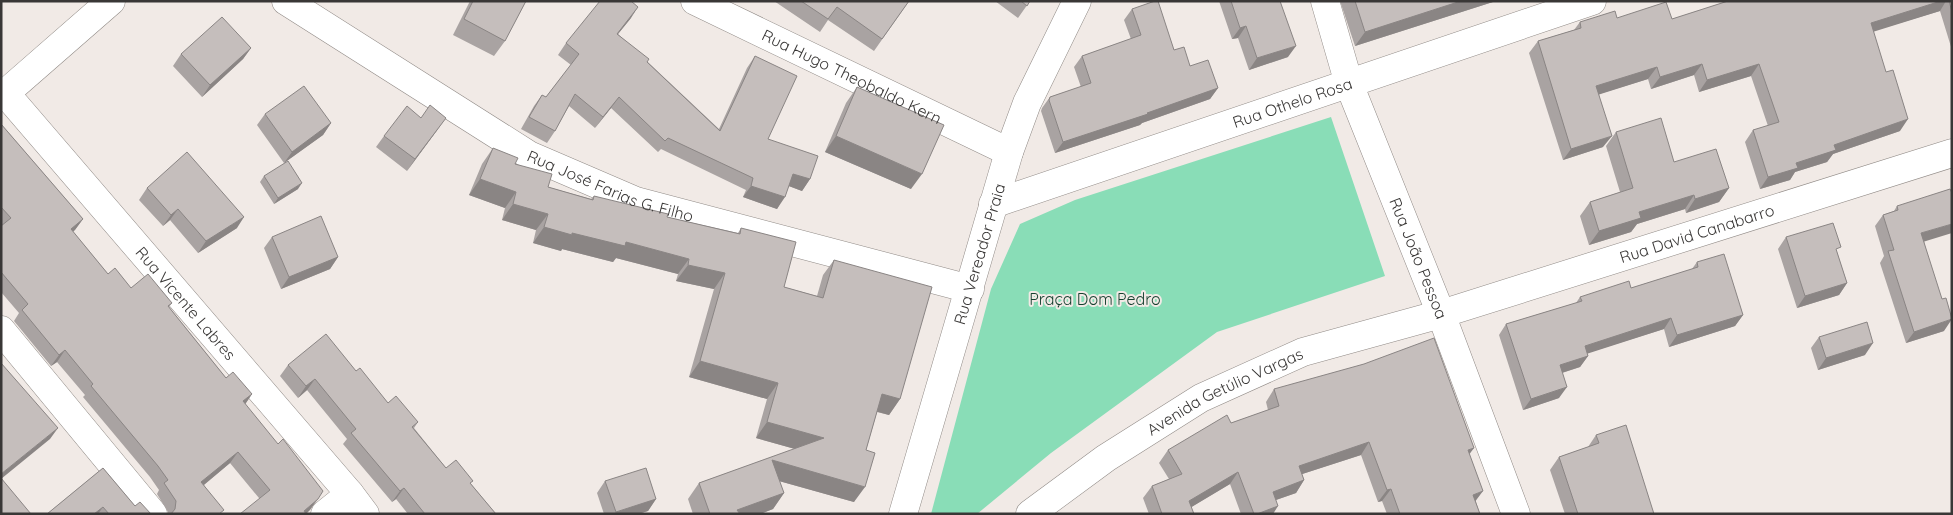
<svg xmlns="http://www.w3.org/2000/svg" width="1953" height="515" viewBox="0 0 1953 515" font-family="Quicksand,sans-serif">
<style>
.green{fill:#89ddb7}
.lines{fill:none;stroke-linecap:round;stroke-linejoin:round}
.minor-casing{stroke:#918b87;stroke-width:29}
.minor{stroke:#fff;stroke-width:28}
.wall{fill:#a9a3a2}
.shaded-wall{fill:#8a8584}
.building{fill:#c5bebc;stroke:#8a8584}
.labels{text-anchor:middle;stroke-width:4;stroke-linejoin:round;paint-order:stroke}
.street-label{font-size:16px;fill:#393736;stroke:#f1eae6}
.park-label{font-size:16px;fill:#153f2e;stroke:#f1eae6}
</style>
<rect width="100%" height="100%" fill="#f1eae6"/>
<path class="green" d="M1331,117l54,159 -168,56 -166,121 -74,61h-46l60,-225 29,-65 55,-24z"/>
<g class="lines">
<defs>
<g id="minor">
<path id="s1" d="M286,1l243,154 107,46 334,88"/>
<path id="s2" d="M695,1l314,151"/>
<path id="s3" d="M1325,1l24,83 92,230 75,200"/>
<path id="s4" d="M6,94l344,400 15,20"/>
<path d="M1,97l110,-96"/>
<path id="s5" d="M993,204l599,-203"/>
<path d="M1,330l152,184"/>
<path d="M325,514l25,-20"/>
<path id="s6" d="M903,514l106,-362 18,-49 50,-102"/>
<path id="s7" d="M1030,514l76,-56 95,-60 102,-46 138,-38 511,-161"/>
</g>
</defs>
<use href="#minor" class="minor-casing"/>
<use href="#minor" class="minor"/>
</g>
<path class="wall" d="M470,1h56l-21,40 -11,15 -41,-21z
M774,1h135l-35,50 -46,-31 -8,12z
M995,1h35l-12,17z
M1219,1h61l8,56 -39,13 -11,-32 -6,1z
M1340,1h156l-141,45z
M1722,1h230v49l-12,-39 -67,20 27,100 -67,23 -6,8 -32,10 -5,8 -30,9 -15,-47 8,-12 15,-4 -17,-50 -52,16 -5,-17 -43,14 -3,-10 -49,15 4,53 -40,13 -34,-107 9,-12 36,-11 6,-8 37,-4 55,1 51,-16z
M1132,9l42,41 16,16 28,22 -8,11 -68,24 -2,2 -85,28 -14,-42 1,-3 8,-11 31,-10 -7,-20 8,-11 49,-17 -7,-19z
M631,18l-13,16 101,95 28,-61 8,-12 13,83 42,40 -8,12 -13,-5 -12,23 -34,-12 3,-7 -85,-41 -3,3 -47,-44 -16,20 -26,-22 -14,25 -8,12 -26,-14 13,-23 8,-11 4,2 25,-32 -13,-10 8,-12z
M251,48l-8,11 -41,38 -29,-31 8,-12z
M857,87l54,102 -86,-37 21,-49z
M265,114l66,9 -8,12 -39,28 -27,-38z
M421,118l17,11 -31,42 -31,-24 8,-11z
M1,124l82,95 -10,13 35,42 23,14 41,15 -3,4 57,71 26,16 -7,10 65,106 -51,-12 -29,-35 -26,22 17,29h-53v-2l-11,-18 2,-4 -9,-13 -67,-80 2,-2 -28,-33 -6,4 -37,-45 5,-8 -18,-21z
M1616,132l58,30 55,26 -10,14 -33,11 -1,-4 -48,15 -6,8 -42,13 -9,-29 10,-14 30,-10 -14,-46z
M493,148l55,39 43,12 3,-3 73,21 71,16 3,-5 43,59 33,9 6,-21 11,-15 66,139 -11,16 -12,-3 -11,38 -12,52 -75,-21 5,12 -11,16 -13,5h-67l-5,-15 11,-16 96,-34 -39,-11 11,-39 -78,-22 25,-88 -38,-8 2,-7 -62,-16 -3,4 -51,-13 -1,2 -28,-8 3,-13 -34,-10 3,-12 -36,-13 13,-31z
M264,176l34,13 -24,15 -14,-22z
M147,188l90,40 -39,25 -28,-33 -7,6 -24,-26z
M1897,206l27,35 20,90 -38,12 -26,-80 4,-7 -9,-30 8,-11 11,-4z
M272,237l66,20 -8,12 -49,20 -17,-41z
M1786,237l51,15 10,31 -8,12 -42,13 -19,-59z
M1697,262l46,53 -8,11 -66,21 -5,-18 -77,24 1,3 -8,11 -18,6 -3,25 -36,12 -24,-75 7,-11 70,-21 4,-6 51,-9 61,-19z
M1819,337l46,18 -47,15 -7,-22z
M288,365l68,6 32,32 30,19 -4,6 32,40 25,16 25,30h-88l-12,-15 -4,3 -49,-58 4,-5 -40,-49 -9,8 -18,-22z
M1274,389l195,65 7,48 4,12h-93l-5,-13 -4,1 -17,-47 -59,19 2,6 -8,13 -20,7 -3,14h-32l-11,-30 -39,23 3,7h-45l-6,-16 9,-12 17,-7 -10,-16 9,-13 63,-27 37,-13 -2,-8z
M1596,435l58,79h-89l-15,-44 9,-13 29,-10z
M103,468l32,38 16,8h-104z
M605,481l51,18 -8,12 -10,3h-34l-7,-21z"/>
<path class="shaded-wall" d="M1461,1h35l-141,45 10,-14z
M1941,1h5l-6,10 -77,24 8,-12z
M638,7l-7,11 -22,27 8,-11z
M1246,26l-8,12 -6,1 8,-11z
M1296,46l-8,11 -39,13 8,-12z
M251,48l-8,11 -41,38 8,-12z
M1702,64l-8,11 -43,14 9,-12z
M1759,64l-8,12 -52,16 8,-12z
M1657,67l-9,12 -60,19 8,-12z
M1218,88l-8,11 -68,24 -2,2 -85,28 8,-11z
M619,97l-8,11 -16,20 8,-11z
M446,118l-8,11 -31,42 8,-12z
M1908,119l-8,12 -67,23 -6,8 -32,10 -5,8 -30,9 8,-12 28,-14 38,-18z
M331,123l-8,12 -39,28 8,-11z
M836,136l86,38 -11,15 -86,-37z
M1612,136l-9,11 -40,13 8,-11z
M793,174l17,5 -8,12 -16,-6z
M480,179l36,13 -11,16 -36,-13z
M302,183l-4,6 -24,15 4,-6z
M751,186l34,11 -8,12 -34,-12z
M1729,188l-10,14 -33,11 9,-14z
M1694,195l-9,14 -48,15 -6,8 -42,13 10,-14 40,-19z
M513,204l35,10 -12,16 -34,-10z
M178,209l-8,11 -7,6 8,-11z
M244,217l-7,11 -39,25 8,-12z
M83,219l-8,11 -12,10 8,-11z
M1952,224v9l-39,12 8,-12z
M544,227l28,6 54,9 63,17 -11,15 -62,-16 -3,4 -51,-13 -1,2 -28,-8z
M338,257l-8,12 -49,20 8,-12z
M688,265l37,8 -11,16 -38,-8z
M1847,283l-8,12 -42,13 8,-12z
M1743,315l-8,11 -66,21 8,-12z
M1671,318l-7,11 -87,28 8,-11z
M1952,319l-8,12 -38,12 8,-11z
M1873,343l-8,12 -47,15 8,-12z
M65,350l-8,12 -6,4 8,-11z
M1588,356l-8,11 -28,9 8,-11z
M700,361l78,22 -11,16 -78,-22z
M315,379l-8,11 -9,8 8,-12z
M1567,387l-8,11 -36,12 8,-11z
M252,394l-8,12 -1,-5z
M882,394l18,5 -11,16 -18,-5z
M767,422l57,16 -11,16 -57,-16z
M58,428l-8,11 -49,40v-5z
M1369,442l-8,13 -71,23 9,-12z
M1474,448l-9,12 3,-10z
M238,452l-8,11 -36,30 7,-11z
M772,460l93,27 -11,15 -93,-26z
M1238,472l-8,12 -50,30 9,-13z
M1304,480l-8,13 -32,11 9,-12z
M404,488l-8,11 -4,3 8,-11z
M1391,489l-9,12 -4,1 9,-12z
M1483,491l-9,12 -1,-8z
M784,493l-11,16 -13,5h-26l3,-4z
M318,499l-8,11 -4,4 -2,-3z
M656,499l-8,12 -10,3h-24l2,-2z
M1278,506l-5,8h-16z
M103,507l-5,7h-4z"/>
<path class="building" d="M473,1h53l-21,40 -41,-22z
M600,1h31l7,6 -21,27 32,25 -2,3 73,69 35,-75 42,20 -29,63 50,17 -8,23 -17,-5 -8,23 -34,-11 2,-8 -85,-40 -3,3 -46,-44 -16,20 -28,-23 -20,37 -26,-14 13,-22 4,2 33,-43 -13,-11z
M801,1h108l-27,38 -45,-32 -9,12z
M1021,1h9l-3,5z
M1155,1h3l16,49 10,-3 6,19 18,-6 10,28 -71,25 1,1 -85,28 -14,-42 1,-3 41,-14 -9,-27 59,-21 -9,-26z
M1231,1h49l16,45 -39,12 -11,-32 -6,2z
M1355,1h106l-96,31z
M1728,1h213l-70,22 15,49 7,-2 15,49 -74,26 2,5 -40,13 2,5 -30,9 -15,-47 26,-8 -20,-58 -52,16 -5,-16 -42,13 -3,-10 -61,19 16,50 -41,13 -33,-108 43,-13 -1,-6 35,-11 2,7 49,-16 6,17z
M1949,1h3v11z
M222,17l29,31 -41,37 -29,-31z
M304,86l27,37 -39,29 -27,-38z
M857,87l87,38 -22,49 -86,-38z
M430,105l16,13 -31,41 -31,-23 23,-30 14,12z
M1661,118l13,44 42,-13 13,39 -34,11 -1,-4 -55,17 2,6 -42,13 -9,-29 43,-14 -17,-56z
M1,124l82,95 -12,10 37,45 7,-6 16,20 17,-14 24,29 -4,3 58,72 7,-6 19,22 -9,7 35,43 5,-5 40,52 -5,8 -14,12 2,3h-66l30,-24 -32,-38 -37,30 23,28 -5,4h-48l4,-5 1,-8 -12,-18 4,-3 -10,-14 -67,-80 2,-2 -28,-34 -6,5 -37,-45 6,-6 -27,-32v-46l10,-8 -10,-11z
M493,148l25,10 -3,6 37,10 -4,13 45,13 1,-4 74,18 -1,3 73,17 1,-6 55,14 -12,45 39,11 11,-38 98,27 -32,112 -18,-5 -16,56 9,3 -10,34 -93,-27 12,33 -47,17 3,4h-30l-11,-31 125,-45 -57,-16 11,-39 -78,-22 25,-88 -37,-8 1,-6 -63,-17 -1,4 -53,-13v2l-28,-8 4,-13 -35,-10 3,-12 -36,-13z
M187,152l57,65 -38,24 -28,-32 -7,6 -24,-27z
M288,161l14,22 -24,15 -14,-22z
M1950,189l2,4v31l-31,9 21,66 4,-1 6,21 -38,13 -26,-81 6,-1 -11,-35 15,-5 -1,-4z
M321,216l17,41 -49,20 -17,-40z
M1833,223l8,24 -5,2 11,34 -42,13 -19,-59z
M1724,254l19,61 -66,20 -6,-17 -86,28 3,10 -28,9 7,22 -36,12 -25,-75 76,-23 -2,-4 49,-16 2,7 67,-21 -1,-5z
M1867,322l6,21 -47,15 -7,-21z
M326,334l30,37 4,-3 28,35 8,-7 22,26 -6,5 34,41 10,-8 17,21 -3,2 26,31h-71l-21,-26 -4,3 -49,-58 5,-4 -41,-50 -9,7 -18,-21z
M1434,338l40,110 -6,2 15,41 -10,4 7,19h-80l-9,-25 -4,1 -18,-48 -70,24 5,14 -31,12 5,14 -21,8h-3l-16,-42 -49,29 5,13h-32l-10,-28 30,-12 -14,-24 59,-35 4,8 48,-17 -5,-17 90,-25z
M1,363l57,65 -57,46z
M1626,425l28,89h-76l-19,-57 40,-14 -3,-8z
M103,468l32,38 5,-4 11,12h-42l-6,-7 -9,7h-47z
M646,468l10,31 -40,13 -11,-31z
M1,478l30,36h-30z"/>
<g class="labels">
<g class="street-label">
<text dy="6" stroke="none"><textPath href="#s2" startOffset="174">Rua Hugo Theobaldo Kern</textPath></text>
<text dy="6" stroke="none"><textPath href="#s5" startOffset="316">Rua Othelo Rosa</textPath></text>
<text dy="6" stroke="none"><textPath href="#s1" startOffset="375">Rua José Farias G. Filho</textPath></text>
<text dy="6" stroke="none"><textPath href="#s7" startOffset="730">Rua David Canabarro</textPath></text>
<text dy="6" stroke="none"><textPath href="#s6" startOffset="271">Rua Vereador Praia</textPath></text>
<text dy="6" stroke="none"><textPath href="#s3" startOffset="274">Rua João Pessoa</textPath></text>
<text dy="6" stroke="none"><textPath href="#s4" startOffset="276">Rua Vicente Labres</textPath></text>
<text dy="6" stroke="none"><textPath href="#s7" startOffset="231">Avenida Getúlio Vargas</textPath></text>
</g>
<g class="park-label">
<text x="1095" y="305">Praça Dom Pedro</text>
</g>
</g>
<rect width="1953" height="515" fill="none" stroke="#393736" stroke-width="5"/>
</svg>
